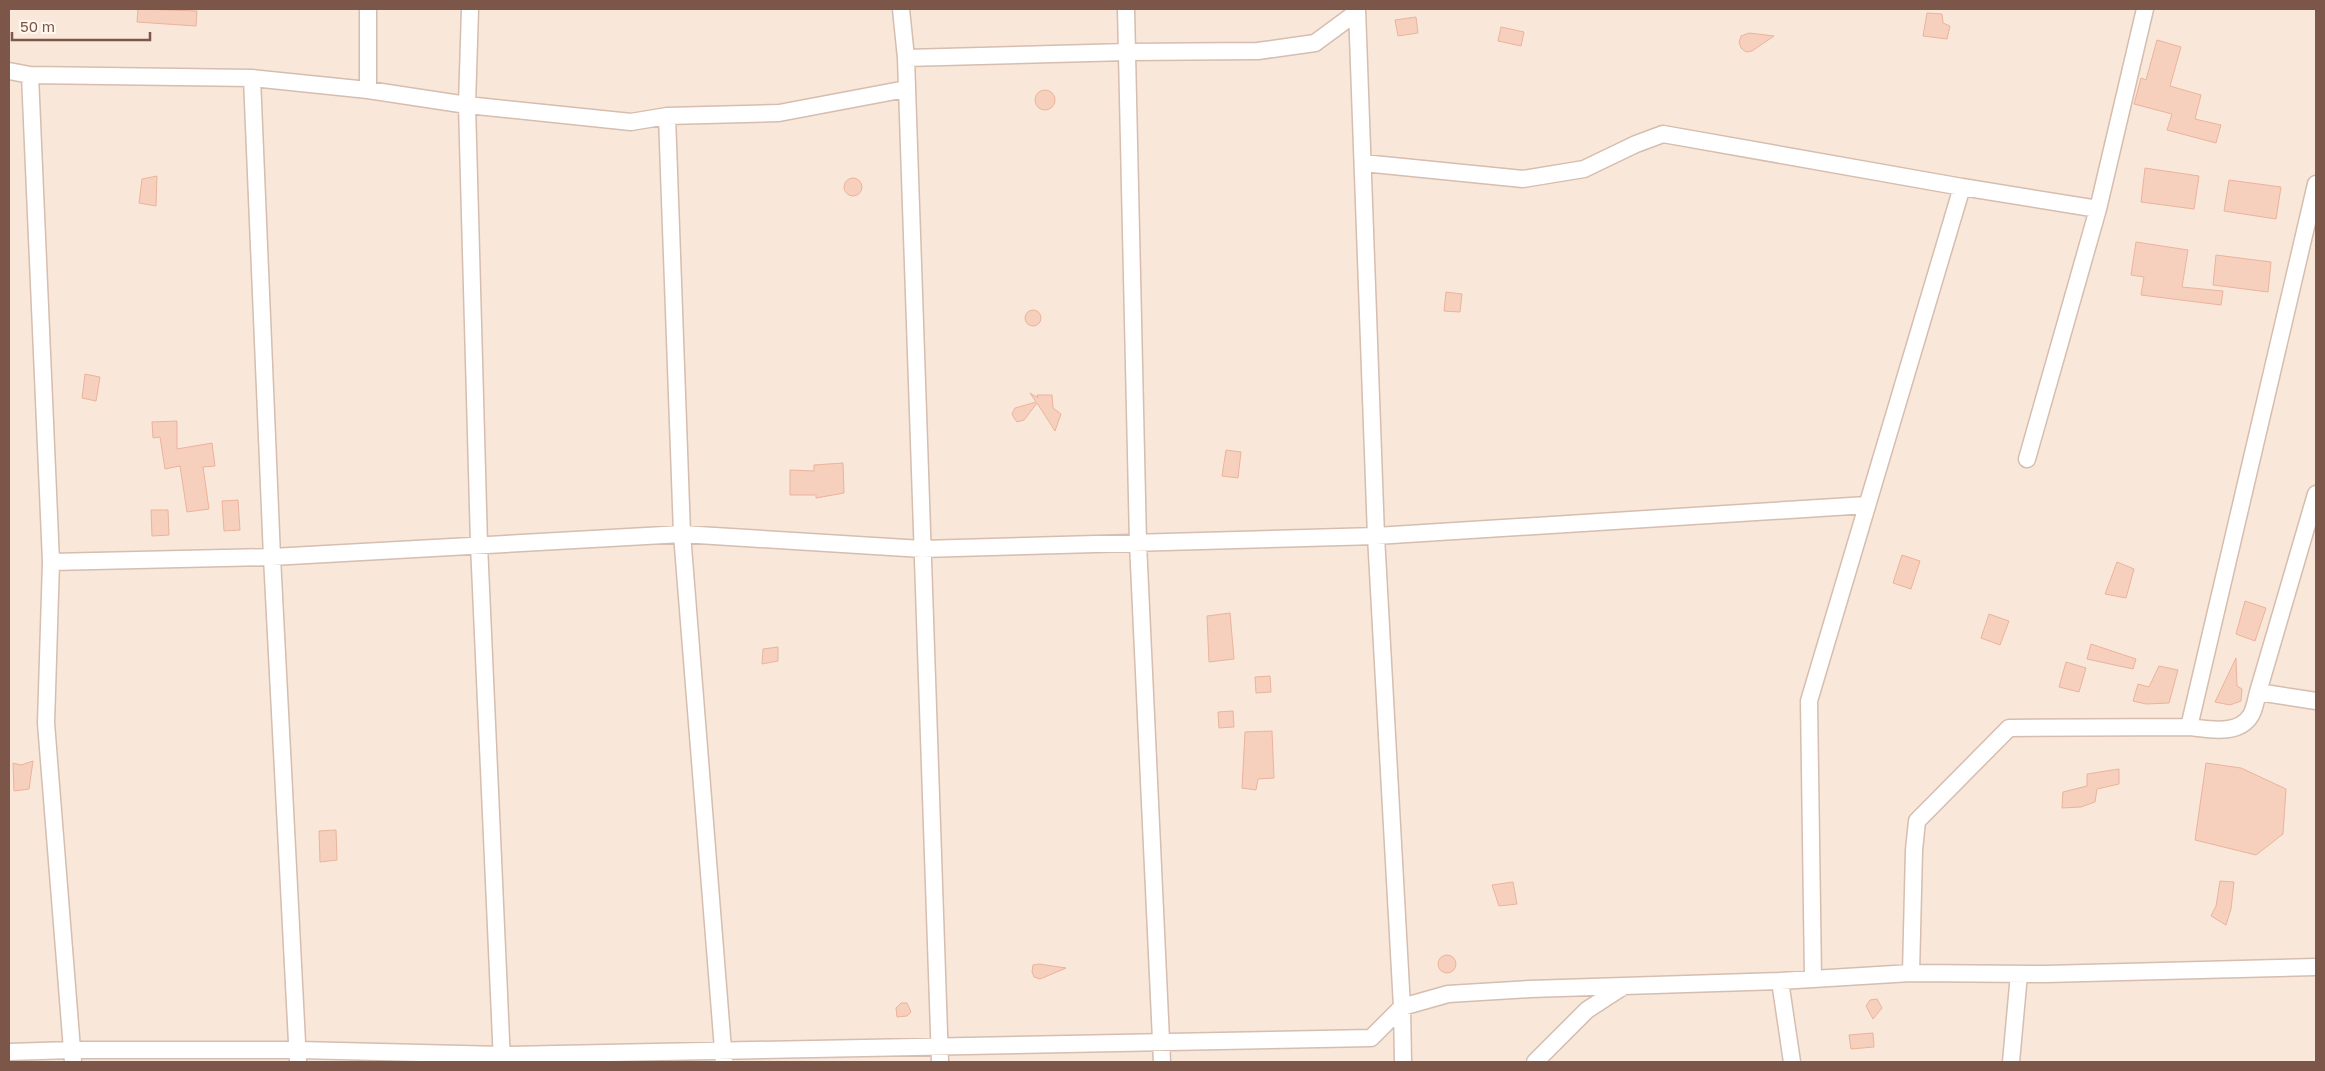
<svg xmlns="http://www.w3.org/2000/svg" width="2325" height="1071" viewBox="0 0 2325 1071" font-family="'Golos Text',sans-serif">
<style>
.residential{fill:#f9e8d9}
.building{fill:#f7cfbd;stroke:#ebb39c}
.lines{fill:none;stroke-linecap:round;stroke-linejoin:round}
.street-casing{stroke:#d5bdaf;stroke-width:19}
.street{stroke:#fff;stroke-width:16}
</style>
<rect width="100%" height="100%" fill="#fef4e9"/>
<path class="residential" d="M9,9h2307v1053h-2307z"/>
<path class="building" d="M138,9l59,2 -1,15 -59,-4z
M1927,13l15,1 1,9 7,3 -3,13 -24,-3z
M1416,17l2,16 -20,3 -3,-16z
M1501,27l23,5 -3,14 -23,-5z
M1749,33l25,3 -22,15 -6,1 -5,-4 -2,-6 2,-6z
M2157,40l24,7 -11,39 31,9 -6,24 26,6 -5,18 -49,-13 5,-16 -38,-10 7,-26 5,2z
M1035 100a10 10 0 1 1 20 0a10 10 0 1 1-20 0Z
M2145,168l54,8 -5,33 -53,-7z
M157,176l-1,30 -17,-3 3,-24z
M844 187a9 9 0 1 1 18 0a9 9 0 1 1-18 0Z
M2229,180l52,7 -5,32 -52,-8z
M2136,242l52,8 -6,37 41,4 -2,14 -80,-10 3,-18 -13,-2z
M2216,255l55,7 -3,30 -55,-7z
M1446,292l16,2 -2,18 -16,-1z
M1025 318a8 8 0 1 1 16 0a8 8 0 1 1-16 0Z
M85,374l15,3 -4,24 -14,-3z
M1030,393l8,5 -1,-3h15l1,13 8,6 -6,17 -18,-28 -13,17 -7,2 -3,-4 -2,-4 3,-6 21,-6z
M177,421v28l35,-6 3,23 -12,1 6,42 -22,3 -7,-46 -15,3 -5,-32 -7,1 -1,-16z
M1226,450l15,2 -3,26 -16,-2z
M843,463l1,30 -28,5v-3h-26v-25l24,1v-6z
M238,500l2,30 -16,1 -2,-30z
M151,510h17l1,25 -17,1z
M1902,555l18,6 -9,28 -18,-6z
M2117,562l17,7 -8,29 -21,-4z
M2245,601l21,7 -11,33 -19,-7z
M1230,613l4,46 -25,3 -2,-46z
M1989,614l20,7 -9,24 -19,-7z
M2091,644l45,15 -3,10 -46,-10z
M778,647v14l-16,3 1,-15z
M2236,658l1,28 5,3 -1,12 -11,4 -15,-3z
M2066,662l20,6 -7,24 -20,-5z
M2159,666l19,4 -9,33 -23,1 -13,-3 5,-17 11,3z
M1270,676l1,16 -15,1 -1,-16z
M1233,711l1,16 -15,1 -1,-16z
M1272,731l2,47 -16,1 -2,11 -14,-2 3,-56z
M33,761l-4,28 -15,2 -1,-28 8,2z
M2206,763l35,5 45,21 -3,45 -27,21 -61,-15z
M2119,769v15l-22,5 -2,13 -14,5 -19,1 1,-16 24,-6v-12z
M336,830l1,30 -17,2 -1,-31z
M2220,881l14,1 -3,27 -5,16 -15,-9 5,-10z
M1513,882l4,22 -18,2 -7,-21z
M1438 964a9 9 0 1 1 18 0a9 9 0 1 1-18 0Z
M1039,964l27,4 -26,11 -6,-2 -2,-5 1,-7z
M1877,999l5,9 -9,11 -7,-13 4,-6z
M901,1003h6l4,9 -4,4 -10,1 -1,-9z
M1873,1033l1,14 -23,2 -2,-14z"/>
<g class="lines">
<defs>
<path id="street" d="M470,9l-3,96 12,439 23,518
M901,9l5,49 34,1004
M1126,9l12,534 24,519
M1357,9l19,527 26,471 1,55
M906,58l221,-6 131,-1 57,-8 42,-31
M9,71l21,4 222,3 116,12 99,15 164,17 36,-6 112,-3 127,-24
M30,75l21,487 -5,161 27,339
M252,78l20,479 26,505
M368,90v-81
M667,116l15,418 42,528
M1363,163l160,16 61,-10 52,-25 27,-10 299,53 -153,514 4,277
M1962,187l136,22
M2027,459l71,-250 47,-200
M2316,494l-58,198 58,9
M51,562l221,-5 410,-23 240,15 454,-13 491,-31
M2189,727c19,2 50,9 62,-12 4,-7 5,-16 7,-23
M1911,973l3,-123 3,-29 92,-93 180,-1 127,-543
M1780,981l12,81
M9,1052l63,-2h227l203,5 869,-17 31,-31 46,-13 82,-5 250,-8 131,-8 135,1 270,-7
M1535,1062l52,-52 37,-24
M2011,1062l8,-88"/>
</defs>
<use href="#street" class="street-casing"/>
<use href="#street" class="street"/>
</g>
<rect width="2325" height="1071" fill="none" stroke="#7c5649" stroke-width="20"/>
<path d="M12 32v8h138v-8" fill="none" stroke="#7c5649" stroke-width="2.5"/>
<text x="20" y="32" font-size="15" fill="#7c5649" stroke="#fff8f1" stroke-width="4" paint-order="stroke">50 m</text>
</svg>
